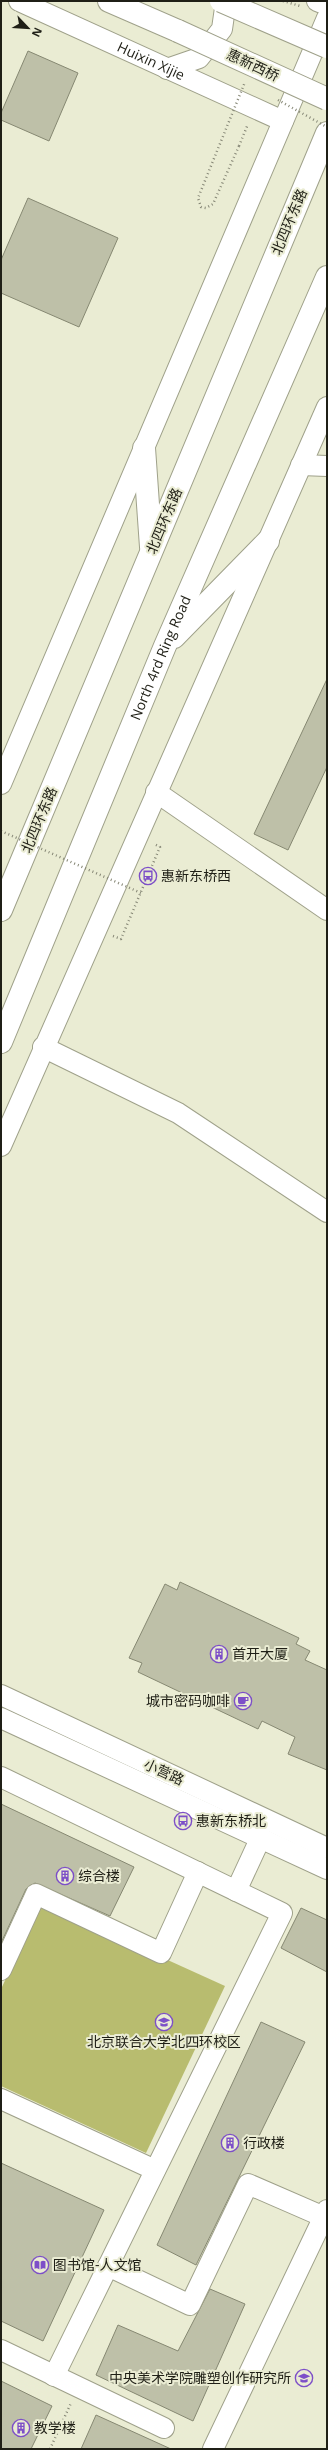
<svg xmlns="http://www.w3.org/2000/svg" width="328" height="2450" viewBox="0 0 328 2450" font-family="'Open Sans','Noto Sans SC',sans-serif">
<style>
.green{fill:#b8bc6f}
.building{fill:#bec0a8;stroke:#868872}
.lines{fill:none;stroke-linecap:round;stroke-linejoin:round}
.minor-casing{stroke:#9fa18a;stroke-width:22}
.major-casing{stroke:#9fa18a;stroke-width:24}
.highway-casing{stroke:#9fa18a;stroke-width:24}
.path{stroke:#868776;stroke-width:2.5;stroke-dasharray:1 3;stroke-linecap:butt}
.minor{stroke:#fff;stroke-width:20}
.major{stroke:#fff;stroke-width:22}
.highway{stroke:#fff;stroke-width:22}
.major-bridge-casing{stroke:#9fa18a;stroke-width:24;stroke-linecap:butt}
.path-bridge{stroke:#868776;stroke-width:2.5;stroke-dasharray:1 3;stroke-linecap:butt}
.major-bridge{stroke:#fff;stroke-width:22}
.labels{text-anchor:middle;stroke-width:4;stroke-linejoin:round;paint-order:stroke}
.street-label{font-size:14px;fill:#1f1f16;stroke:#eaecd3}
.poi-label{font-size:14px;fill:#1f1f16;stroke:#eaecd3;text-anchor:start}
</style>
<rect width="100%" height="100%" fill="#eaecd3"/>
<path class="green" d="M42,1903l183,83 -79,167 -145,-67v-97z"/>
<path class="building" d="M28,51l50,22 -29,68 -48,-21v-7z
M28,198l90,40 -39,89 -78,-34v-33z
M327,679v88l-39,83 -34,-16z
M180,1582l119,56 -3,6 14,7 -5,9 22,10v100l-39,-16 7,-17 -33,-16 -4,8 -120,-57 4,-9 -13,-5 36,-74 12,6z
M1,1804l133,63 -24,49 -75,-33 -9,6 -25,54z
M301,1908l26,12v52l-46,-24z
M261,2022l44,20 -109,223 -39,-20z
M1,2163l103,47 -61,131 -42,-20z
M210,2289l35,15 -52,117 -97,-46 22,-50 60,26z
M1,2381l51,25 -21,43h-30z
M96,2415l75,34h-90z"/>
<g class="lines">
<defs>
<g id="minor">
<path id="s1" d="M19,1l264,120"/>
<path d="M317,1l10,4"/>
<path d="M167,69l32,-11 23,-29 4,-28"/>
<path d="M301,465l26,1"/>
<path d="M1,784l326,-766"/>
<path d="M156,792l171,118"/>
<path d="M43,1047l135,66 149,99"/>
<path d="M1,1146l326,-739"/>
<path d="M1,1695l326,153"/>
<path d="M1,1718l326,151"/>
<path d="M1,1777l281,136 -228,463"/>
<path d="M236,1891l25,-54"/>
<path d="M1,1970l35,-76 125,59 37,-81"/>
<path d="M1,2099l154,71"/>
<path d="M108,2266l82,39 58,-121 76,33"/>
<path d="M1,2350l163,78"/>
<path d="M213,2449l114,-239"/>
</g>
<path id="major" d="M109,1l69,30"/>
<g id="highway">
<path d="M144,448l7,99"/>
<path d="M174,637l94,-96"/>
<path d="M1,910l326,-777"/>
<path id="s2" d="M1,1042l164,-396 162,-369"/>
</g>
</defs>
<use href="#minor" class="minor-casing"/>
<use href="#major" class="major-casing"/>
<use href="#highway" class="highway-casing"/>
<path class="path" d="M283,1l17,5
M239,146l9,-22
M113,936l8,3 39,-92 -6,-3
M50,2449l21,-46"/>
<use href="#minor" class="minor"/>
<use href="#major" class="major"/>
<use href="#highway" class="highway"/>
<defs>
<path id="major-bridge" d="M221,1l106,46
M178,31l149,68"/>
</defs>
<use href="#major-bridge" class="major-bridge-casing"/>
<path class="path-bridge" d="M278,100l49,27
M239,146l-26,58 -7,4 -5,-1 -3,-9 47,-116
M1,831l140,62"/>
<use href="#major-bridge" class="major-bridge"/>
</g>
<defs>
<symbol id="bus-ring" viewBox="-11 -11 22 22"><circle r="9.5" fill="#eaecd3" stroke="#7d4fc8" stroke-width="1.5"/><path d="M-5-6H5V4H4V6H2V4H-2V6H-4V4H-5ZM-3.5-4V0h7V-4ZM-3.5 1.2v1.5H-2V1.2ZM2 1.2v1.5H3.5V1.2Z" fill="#7d4fc8"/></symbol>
<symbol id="building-ring" viewBox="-11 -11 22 22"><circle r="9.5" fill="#eaecd3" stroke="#7d4fc8" stroke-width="1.5"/><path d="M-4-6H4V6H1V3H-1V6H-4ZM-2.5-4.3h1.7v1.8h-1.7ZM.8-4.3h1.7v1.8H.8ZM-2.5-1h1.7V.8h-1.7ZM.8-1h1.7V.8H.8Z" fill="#7d4fc8"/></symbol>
<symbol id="cafe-ring" viewBox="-11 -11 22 22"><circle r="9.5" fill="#eaecd3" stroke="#7d4fc8" stroke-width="1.5"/><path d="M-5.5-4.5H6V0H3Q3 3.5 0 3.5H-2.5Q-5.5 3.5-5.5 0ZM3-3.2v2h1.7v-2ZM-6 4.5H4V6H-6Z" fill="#7d4fc8"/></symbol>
<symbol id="university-ring" viewBox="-11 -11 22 22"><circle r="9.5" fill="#eaecd3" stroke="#7d4fc8" stroke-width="1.5"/><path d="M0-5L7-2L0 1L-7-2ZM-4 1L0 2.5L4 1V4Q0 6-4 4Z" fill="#7d4fc8"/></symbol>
<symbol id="library-ring" viewBox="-11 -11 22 22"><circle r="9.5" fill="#eaecd3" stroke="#7d4fc8" stroke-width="1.5"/><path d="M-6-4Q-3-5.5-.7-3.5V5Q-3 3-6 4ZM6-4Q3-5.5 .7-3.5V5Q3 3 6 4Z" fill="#7d4fc8"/></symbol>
</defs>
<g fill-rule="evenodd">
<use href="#bus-ring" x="138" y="866" width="20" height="20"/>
<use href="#building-ring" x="209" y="1644" width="20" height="20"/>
<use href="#cafe-ring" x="233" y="1691" width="20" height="20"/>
<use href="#bus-ring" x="173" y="1811" width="20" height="20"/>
<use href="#building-ring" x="55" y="1866" width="20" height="20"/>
<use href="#university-ring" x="154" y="2012" width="20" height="20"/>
<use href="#building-ring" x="220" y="2133" width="20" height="20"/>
<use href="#library-ring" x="30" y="2255" width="20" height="20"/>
<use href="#university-ring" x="294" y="2368" width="20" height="20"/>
<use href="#building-ring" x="11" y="2418" width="20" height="20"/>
</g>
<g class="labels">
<g class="street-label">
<text dy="5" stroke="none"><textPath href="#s1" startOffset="145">Huixin Xijie</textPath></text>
<text transform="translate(253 65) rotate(25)" y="5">惠新西桥</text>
<text transform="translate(289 222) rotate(-67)" y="5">北四环东路</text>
<text transform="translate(164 521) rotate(-67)" y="5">北四环东路</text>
<text dy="5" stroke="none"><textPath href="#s2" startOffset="416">North 4rd Ring Road</textPath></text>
<text transform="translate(39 820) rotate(-67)" y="5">北四环东路</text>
<text transform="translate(164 1772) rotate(25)" y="5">小营路</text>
</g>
<g class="poi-label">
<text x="161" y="881">惠新东桥西</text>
<text x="232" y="1659">首开大厦</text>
<text x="230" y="1706" text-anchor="end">城市密码咖啡</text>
<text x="196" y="1826">惠新东桥北</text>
<text x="78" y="1881">综合楼</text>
<text x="164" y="2047" text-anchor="middle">北京联合大学北四环校区</text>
<text x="243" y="2148">行政楼</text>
<text x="53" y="2270">图书馆-人文馆</text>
<text x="291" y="2383" text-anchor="end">中央美术学院雕塑创作研究所</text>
<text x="34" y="2433">教学楼</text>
</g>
</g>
<rect width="328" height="2450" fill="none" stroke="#1f1f16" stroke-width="4"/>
<g transform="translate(28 28) rotate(115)" stroke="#eaecd3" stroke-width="3" paint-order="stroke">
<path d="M0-3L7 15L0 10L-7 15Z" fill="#1f1f16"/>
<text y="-6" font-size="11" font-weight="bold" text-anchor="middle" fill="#1f1f16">N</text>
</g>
</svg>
